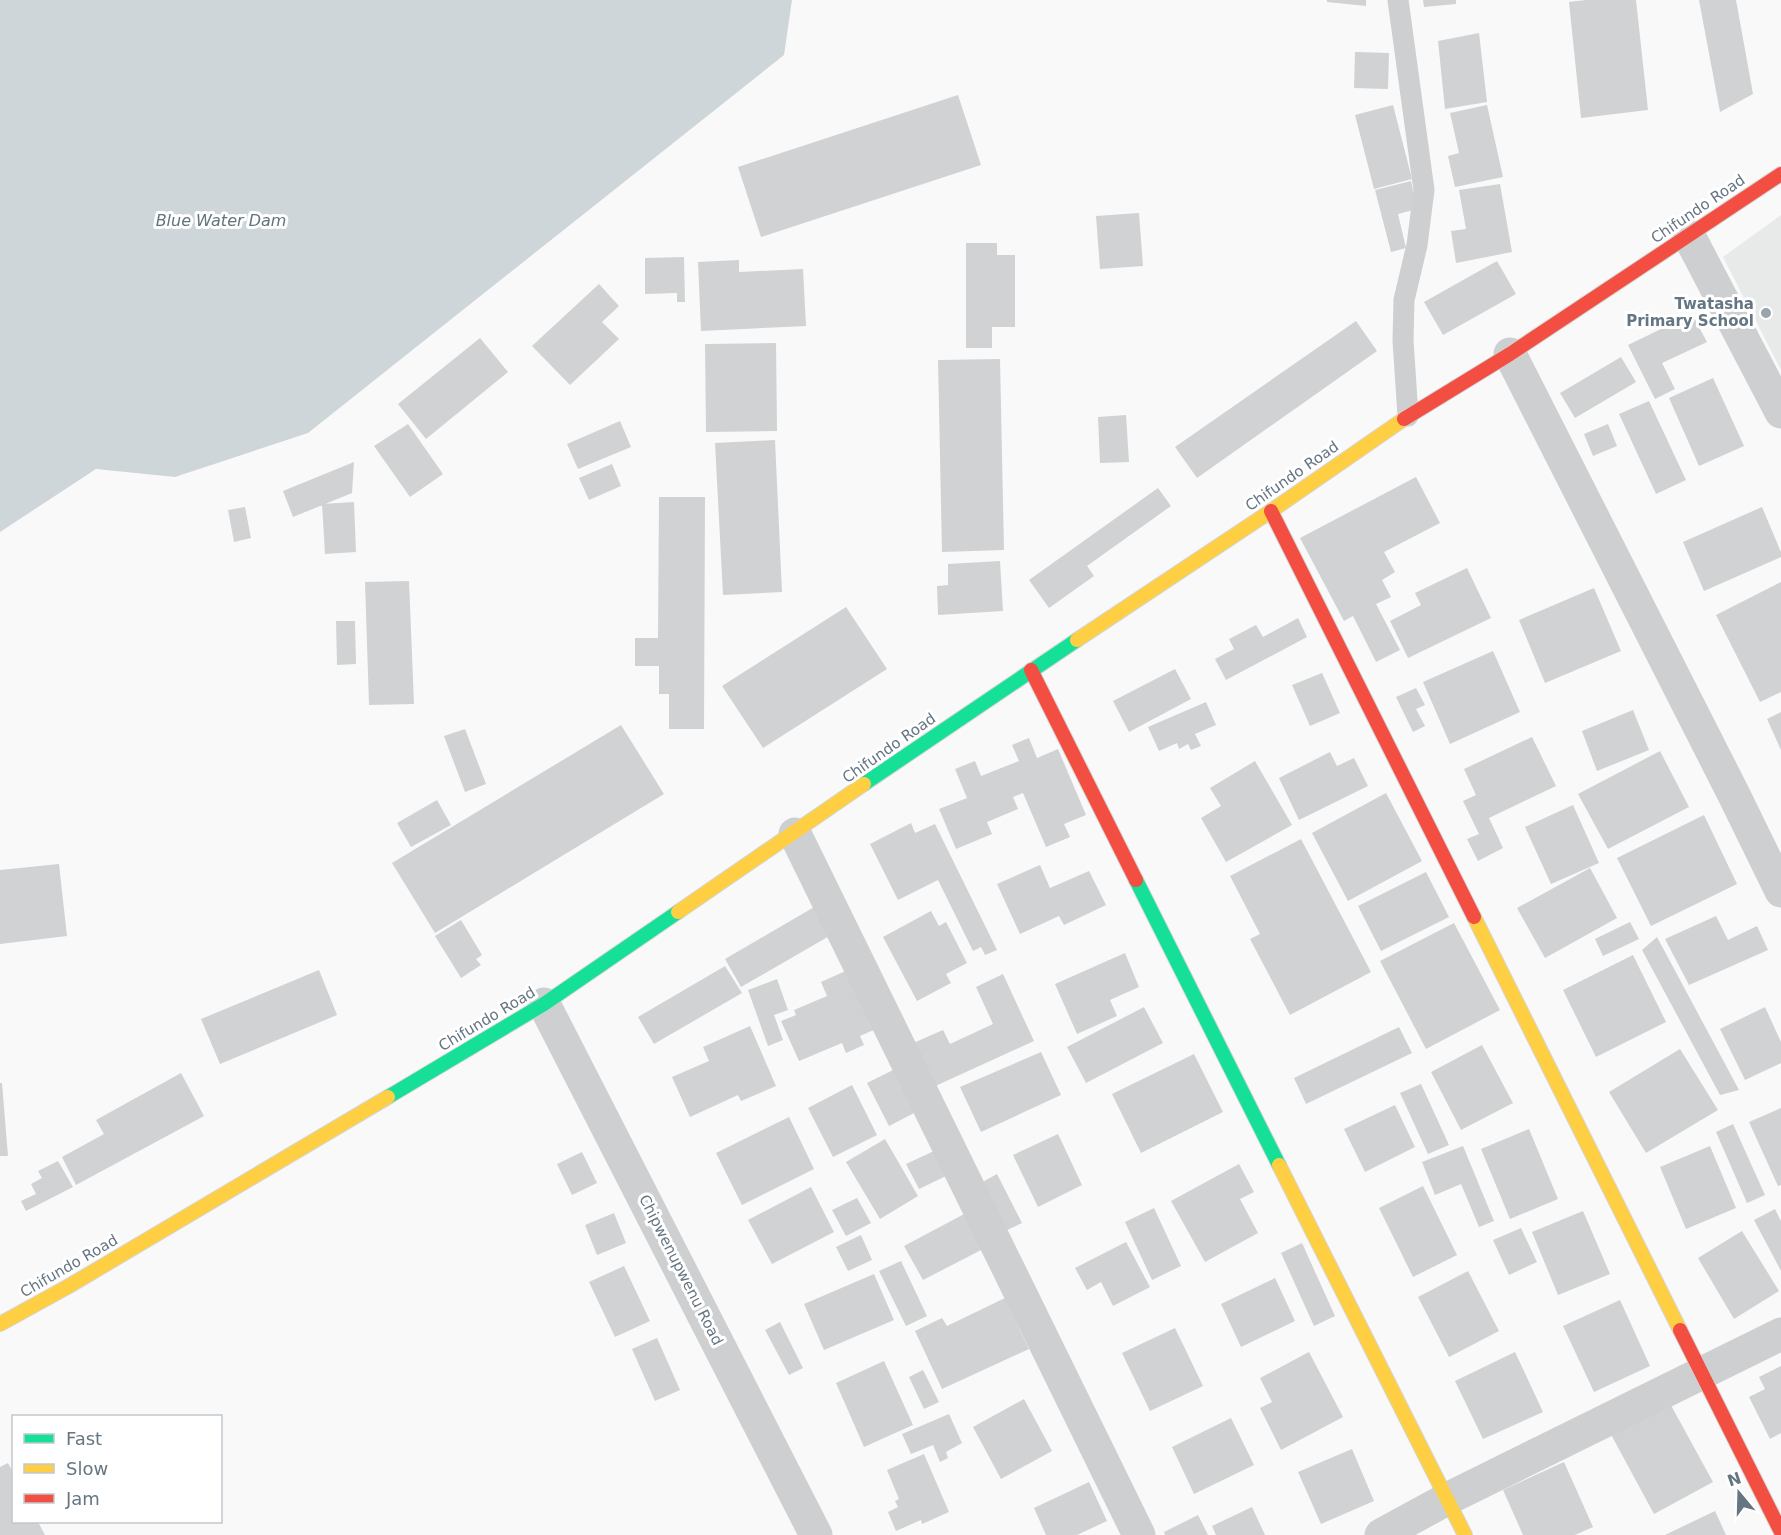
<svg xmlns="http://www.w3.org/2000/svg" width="1781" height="1535" viewBox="0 0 1781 1535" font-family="'DejaVu Sans',sans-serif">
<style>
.built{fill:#e8e9e9}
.water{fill:#ced6d9}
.building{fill:#d0d2d3}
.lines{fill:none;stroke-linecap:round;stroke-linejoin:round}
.fast-casing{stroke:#d5d6d7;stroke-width:16}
.slow-casing{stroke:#d5d6d7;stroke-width:16}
.jam-casing{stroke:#d5d6d7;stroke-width:16}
.lane{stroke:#cecfd0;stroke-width:21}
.street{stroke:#cecfd0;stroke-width:33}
.fast{stroke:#16e098;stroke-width:14}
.slow{stroke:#ffcf43;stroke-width:14}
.jam{stroke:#f24e42;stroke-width:14}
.poi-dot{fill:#99a4ac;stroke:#fff;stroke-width:2}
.labels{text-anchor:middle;stroke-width:6;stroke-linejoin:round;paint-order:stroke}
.street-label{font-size:15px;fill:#657683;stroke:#fff}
.poi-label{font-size:15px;font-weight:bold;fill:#657683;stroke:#fff;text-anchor:end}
.water-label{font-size:16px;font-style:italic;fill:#60757c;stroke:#fff}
</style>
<rect width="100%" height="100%" fill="#f9f9f9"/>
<path class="built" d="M1781,215v155l-58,-113z"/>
<path class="water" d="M0,0h792l-8,55 -476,378 -133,44 -79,-8 -96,63z"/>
<path class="building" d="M1327,0h39v6l-39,-4z
M1423,0h33v4l-32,3z
M1586,0h50l12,110 -67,8 -12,-116z
M1699,0h37l17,94 -33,18z
M1479,33l8,69 -42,7 -7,-68z
M1355,52l34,1 -1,36 -34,-1z
M958,95l23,70 -220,72 -23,-70z
M1393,105l19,74 -38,10 -19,-74z
M1487,105l16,72 -48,10 -7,-31 11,-3 -9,-40z
M1411,181l6,28 -19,5 8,34 -15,4 -16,-62z
M1500,184l12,68 -56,11 -5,-32 15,-2 -7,-39z
M1139,213l4,53 -43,3 -4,-53z
M966,243h31v12h18v72h-23v21h-26z
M684,257l1,45h-8v-9l-32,1v-36z
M739,260v12l64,-3 3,57 -105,5 -3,-69z
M1497,261l19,33 -73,41 -19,-33z
M599,284l20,22 -17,16 17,17 -49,46 -38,-39z
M1692,314l15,28 -45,21 13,26 -20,10 -27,-54z
M1356,321l21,30 -180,127 -22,-31z
M480,338l28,34 -82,67 -28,-35z
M776,343l1,88 -71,1 -1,-88z
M1621,357l15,25 -61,36 -15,-25z
M1000,359l4,191 -62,2 -4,-192z
M1713,378l31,68 -45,20 -30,-68z
M1649,401l37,79 -30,14 -37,-80z
M1126,415l3,47 -29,1 -2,-46z
M620,421l11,26 -53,22 -11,-25z
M408,424l35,50 -33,23 -36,-51z
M1608,424l9,22 -24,10 -9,-22z
M775,440l7,152 -59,3 -8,-152z
M354,462l-2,31 -59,24 -10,-26z
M612,464l9,22 -32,14 -10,-22z
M1416,477l24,46 -56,29 11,20 -13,8 9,17 -15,7 24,46 -24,12 -23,-46 -9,5 -44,-83z
M1158,488l13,18 -84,60 7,10 -45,32 -20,-28z
M659,497h46l-1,232h-35v-35h-10v-28h-24v-28h23z
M354,502l2,50 -31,2 -3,-50z
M245,507l6,31 -17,4 -6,-32z
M1762,507l19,45v5l-77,34 -21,-49z
M1000,561l3,50 -65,4 -1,-29 11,-1v-21z
M1467,568l24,50 -83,40 -18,-37 31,-16 -6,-12z
M409,581l5,123 -45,1 -4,-123z
M1781,582v110l-21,10 -44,-87z
M1594,588l27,63 -76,32 -26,-63z
M846,607l41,62 -124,79 -41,-62z
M1298,618l9,19 -81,43 -11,-21 19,-10 -5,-10 27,-14 7,12z
M336,621h19l1,43 -19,1z
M1493,651l27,61 -70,32 -27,-62z
M1175,669l16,30 -62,33 -16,-31z
M1322,673l18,40 -30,13 -18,-41z
M1416,688l9,17 -9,4 9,17 -12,6 -17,-35z
M1206,702l10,23 -21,9 6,12 -10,4 -3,-6 -9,5 -2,-6 -18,8 -11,-24z
M1633,710l16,40 -52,21 -15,-40z
M1781,712v38l-14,-31z
M621,725l43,69 -229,139 -43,-70z
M465,729l21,55 -21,8 -21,-56z
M1532,737l24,49 -67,32 14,30 -25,13 -11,-22 12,-5 -16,-33 13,-6 -12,-26z
M1029,738l8,20 21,-9 28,66 -22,9 6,13 -24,10 -23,-54 -10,4 5,12 -31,13 5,12 -36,15 -17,-40 28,-11 -12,-29 20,-8 6,15 38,-15 -7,-16z
M1660,751l29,56 -81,42 -30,-55z
M1330,752l7,14 17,-8 14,28 -69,34 -20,-42z
M1255,761l37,64 -66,37 -25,-44 20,-12 -11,-18z
M1386,793l36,68 -74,40 -36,-68z
M437,800l14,25 -40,22 -14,-24z
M1573,805l26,58 -48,21 -26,-57z
M1704,815l33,69 -86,42 -34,-68z
M911,823l4,10 20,-9 62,126 -12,5 -4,-8 -8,4 -35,-71 -40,20 -28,-56z
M1301,839l70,133 -81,43 -40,-76 10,-5 -30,-58z
M59,864l8,72 -67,8v-74z
M1040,865l10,23 39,-17 17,34 -42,20 -5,-9 -39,18 -23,-50z
M1590,868l27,50 -72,40 -28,-50z
M1426,872l23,45 -68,34 -23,-45z
M821,903l17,28 -97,56 -16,-28z
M931,911l8,15 7,-4 21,41 -21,11 5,9 -34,18 -34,-64z
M1716,916l12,24 29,-14 11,24 -79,35 -24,-46z
M461,920l21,35 -6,4 5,6 -20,13 -26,-42z
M1630,922l9,17 -36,17 -8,-17z
M1454,923l46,87 -74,39 -46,-88z
M1657,937l82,153 -19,5 -78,-145z
M1125,953l14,34 -29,13 7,16 -40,18 -22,-50z
M1633,955l33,67 -70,35 -33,-67z
M725,966l17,27 -88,51 -16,-27z
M850,969l26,60 -16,7 4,9 -18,8 -4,-10 -43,18 -18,-40 15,-6 -2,-5 33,-14 -6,-14z
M319,970l18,45 -117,49 -19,-45z
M1003,974l31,67 -103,47 -20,-44 32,-14 7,14 43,-20 -17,-37z
M777,979l11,31 -14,5 9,25 -15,6 -20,-56z
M1144,1007l19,36 -77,40 -19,-36z
M1765,1007l16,35v21l-36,17 -25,-51z
M750,1026l26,60 -35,15 -3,-6 -48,22 -18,-40 37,-16 -6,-14z
M1399,1027l13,26 -106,51 -12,-26z
M1482,1045l31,58 -52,27 -30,-58z
M1680,1049l38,61 -72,43 -37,-61z
M1041,1052l20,43 -80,37 -21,-45z
M1194,1054l29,58 -82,41 -29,-59z
M895,1069l21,43 -27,14 -22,-43z
M181,1073l23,43 -128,69 -14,-28 42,-23 -8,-14z
M0,1083h2l6,73h-8z
M1421,1084l28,61 -21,9 -28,-61z
M852,1085l25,50 -44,22 -25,-49z
M1395,1105l20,42 -50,25 -21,-43z
M1781,1108v77l-3,1 -29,-64z
M789,1117l25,52 -72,36 -26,-52z
M1733,1124l32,71 -18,8 -31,-71z
M1529,1129l29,70 -48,20 -29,-70z
M1058,1134l24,51 -44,22 -25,-52z
M885,1139l33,57 -38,23 -34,-57z
M1463,1146l31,75 -15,6 -18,-43 -26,11 -13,-33z
M1710,1146l26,62 -50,21 -26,-62z
M934,1151l12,25 -27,13 -13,-25z
M582,1152l15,31 -25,12 -15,-31z
M58,1161l15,26 -47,24 -5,-10 15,-7 -5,-10 11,-6 -4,-7z
M1239,1164l15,28 -14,7 18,34 -53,29 -34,-61z
M997,1174l25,49 -21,10 -24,-48z
M1423,1186l34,69 -44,22 -34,-69z
M811,1187l23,45 -62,32 -24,-44z
M857,1198l14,25 -25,13 -14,-26z
M1154,1208l27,58 -29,14 -27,-58z
M1775,1209l6,12v50l-27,-51z
M1583,1211l27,63 -52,21 -26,-63z
M614,1213l12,30 -29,12 -12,-30z
M966,1213l19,35 -62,32 -19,-34z
M1521,1228l16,34 -28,13 -16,-35z
M1742,1231l37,60 -45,28 -36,-61z
M861,1235l11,25 -24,11 -12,-24z
M1126,1242l24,45 -37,19 -12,-24 -14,8 -12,-22z
M1302,1243l33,73 -21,10 -33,-73z
M901,1261l26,55 -21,10 -27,-55z
M624,1266l26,55 -35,16 -26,-55z
M1468,1271l31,60 -50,26 -31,-60z
M874,1274l20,46 -70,30 -20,-46z
M1275,1278l20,43 -54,26 -20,-43z
M1005,1298l24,51 -87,40 -27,-58 27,-13 5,8z
M1620,1300l30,66 -56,26 -31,-66z
M780,1322l23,46 -14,7 -24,-45z
M1175,1328l28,58 -53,25 -28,-58z
M657,1338l23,52 -25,11 -23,-52z
M1309,1352l34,65 -62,33 -21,-42 12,-6 -12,-24z
M1515,1352l28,60 -60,27 -28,-58z
M884,1361l29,64 -49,22 -28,-64z
M1781,1366v67l-11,6 -21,-42 16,-8 -6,-12z
M923,1370l16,32 -15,7 -15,-32z
M1667,1398l46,84 -59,32 -46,-85z
M1024,1399l28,52 -51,28 -28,-52z
M949,1414l13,29 -16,9 2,6 -8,4 -7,-17 -22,9 -9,-20z
M1231,1418l23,47 -60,29 -22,-47z
M1352,1449l22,52 -53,23 -23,-52z
M924,1454l25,58 -27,12 -1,-4 -25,11 -8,-19 10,-5 -3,-6 4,-2 -12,-29z
M1564,1462l29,65 -18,8h-52l-20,-45z
M8,1463l6,11v48h24l7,13h-45v-68z
M1089,1482l18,39 -30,14h-31l-12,-27z
M1252,1507l13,28h-49l-4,-9z
M1715,1511l11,24h-61z
M1198,1515l10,20h-43l-1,-3z"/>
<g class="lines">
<defs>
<path id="fast" d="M864,784l213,-144
M1136,880l143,285
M388,1097l156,-93 134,-92"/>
<path id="slow" d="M1077,640l194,-129 133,-92
M678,912l186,-128
M1474,917l206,413
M1279,1165l186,370
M0,1324l69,-38 319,-189"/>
<path id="jam" d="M1404,419l106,-65 271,-180
M1271,511l203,406
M1031,670l105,210
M1680,1330l101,202"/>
</defs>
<use href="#fast" class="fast-casing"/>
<use href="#slow" class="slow-casing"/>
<use href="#jam" class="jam-casing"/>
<path class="lane" d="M1398,0l26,190 -7,55 -13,55 -1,40 5,76"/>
<path class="street" d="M1689,236l92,176
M1510,354l223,439 48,98
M795,834l344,701
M544,1004l272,531
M1381,1535l66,-36 334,-165"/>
<use href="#fast" class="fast"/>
<use href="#slow" class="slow"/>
<use href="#jam" class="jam"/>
</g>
<circle class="poi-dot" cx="1766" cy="313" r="6"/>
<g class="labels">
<g class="street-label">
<text transform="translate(1698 209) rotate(-34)" y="5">Chifundo Road</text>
<text transform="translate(1292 476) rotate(-35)" y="5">Chifundo Road</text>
<text transform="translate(889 748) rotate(-35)" y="5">Chifundo Road</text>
<text transform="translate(487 1019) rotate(-31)" y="5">Chifundo Road</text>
<text transform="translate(69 1266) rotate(-30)" y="5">Chifundo Road</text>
<text transform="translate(681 1270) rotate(63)" y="5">Chipwenupwenu Road</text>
</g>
<g class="poi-label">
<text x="1754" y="309">Twatasha<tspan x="1754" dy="17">Primary School</tspan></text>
</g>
<g class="water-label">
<text x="221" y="226">Blue Water Dam</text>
</g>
</g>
<rect x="12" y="1415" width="210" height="108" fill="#ffffff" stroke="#c1c8cd" stroke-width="1.5"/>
<rect x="24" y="1434" width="30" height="9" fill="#16e098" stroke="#c1c8cd" stroke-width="1.5"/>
<text x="66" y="1445" font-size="18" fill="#657683">Fast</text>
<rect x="24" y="1464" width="30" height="9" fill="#ffcf43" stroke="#c1c8cd" stroke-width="1.5"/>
<text x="66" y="1475" font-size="18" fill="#657683">Slow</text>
<rect x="24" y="1494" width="30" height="9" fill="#f24e42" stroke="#c1c8cd" stroke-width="1.5"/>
<text x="66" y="1505" font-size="18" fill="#657683">Jam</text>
<g transform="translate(1739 1493) rotate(341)" stroke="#ffffff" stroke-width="4.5" paint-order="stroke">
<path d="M0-4.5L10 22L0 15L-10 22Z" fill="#657683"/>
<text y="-9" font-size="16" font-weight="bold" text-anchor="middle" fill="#657683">N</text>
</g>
</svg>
